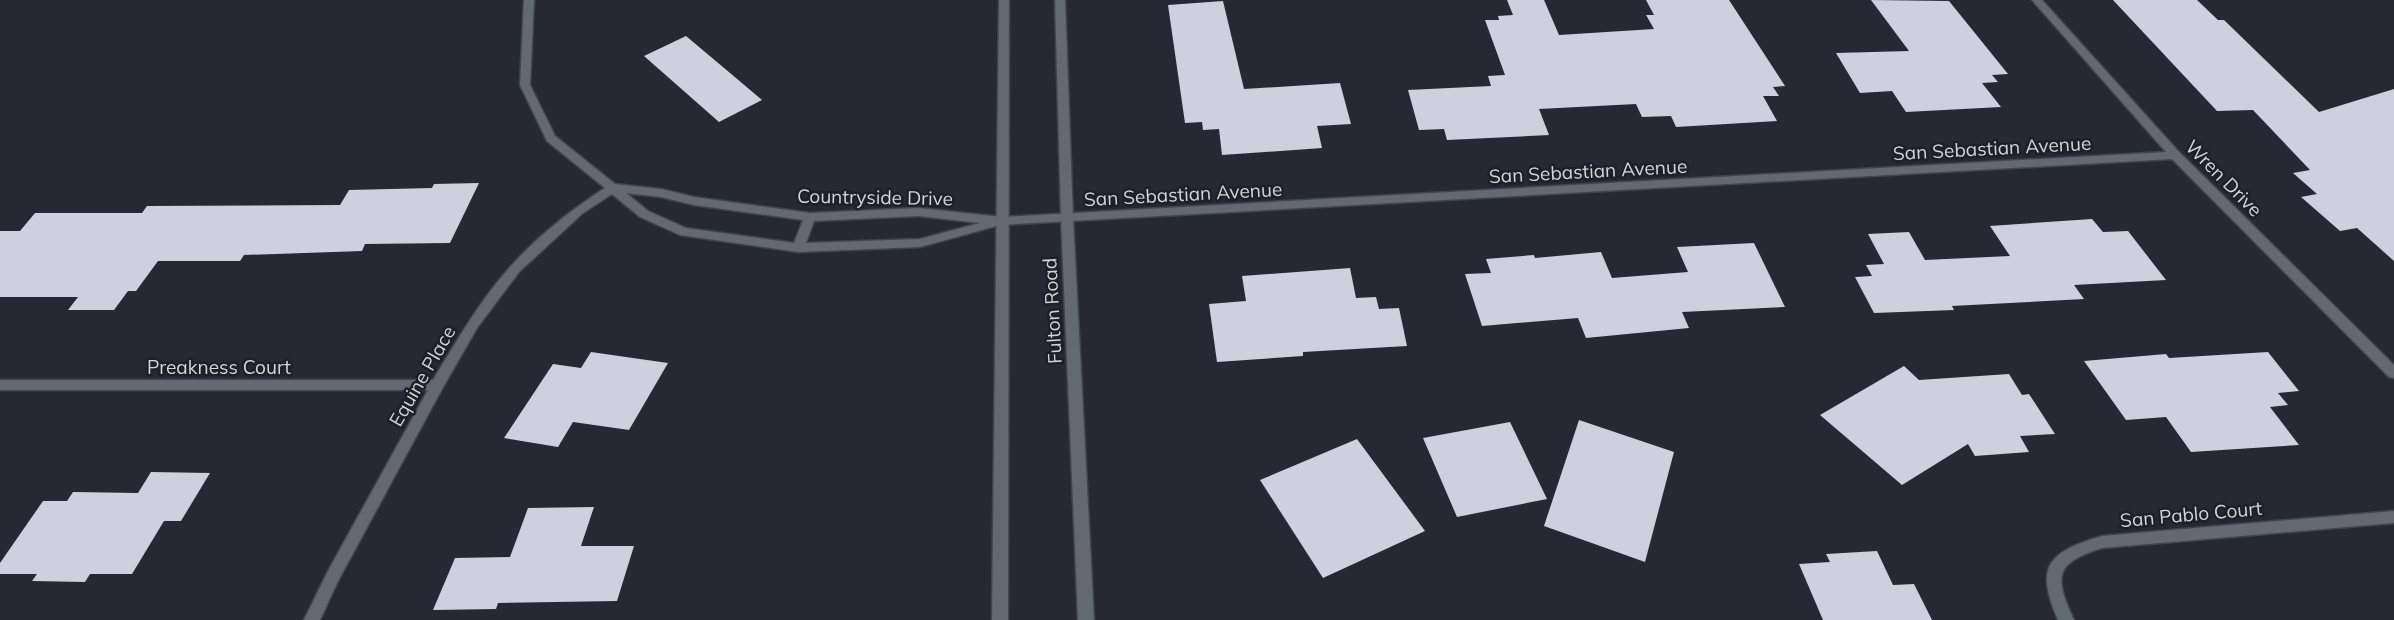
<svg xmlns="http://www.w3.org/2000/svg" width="2394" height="620" viewBox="0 0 2394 620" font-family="Mulish,sans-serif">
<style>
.building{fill:#d0cfdd}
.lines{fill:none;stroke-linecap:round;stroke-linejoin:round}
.minor-casing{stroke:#42444d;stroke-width:3}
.secondary-casing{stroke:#42444d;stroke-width:3}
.minor{fill:#646873;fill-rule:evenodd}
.secondary{fill:#646873;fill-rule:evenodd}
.labels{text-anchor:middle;stroke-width:5;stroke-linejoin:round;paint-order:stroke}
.street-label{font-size:19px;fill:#d2d4db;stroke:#1c2029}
</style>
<rect width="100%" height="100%" fill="#262933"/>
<path class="building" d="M1507,0h37l15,35 95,-6 -8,-14h8l-8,-15h83l56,86 -12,1 6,9h-16l14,25 -101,6 -5,-11 -29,1 -6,-13 -97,5 10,26 -102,5 -3,-11 -25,1 -11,-40 83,-4 -3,-10 17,-1 -20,-55h14l-1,-4 15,-1z
M1871,0l78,1 59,73 -16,1 6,7 -16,1 19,24 -95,5 -14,-21 -32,2 -24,-40 73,-2z
M2113,0h84l21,20h6l95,92 75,-23v172l-37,-33 -17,3 -39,-34 16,-3 -24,-21 17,-3 -57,-60 -36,1z
M1223,1l21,88 96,-6 11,41 -34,2 5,22 -100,7 -3,-26 -16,1 -1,-8 -17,1 -17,-118z
M686,36l50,42 26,22 -43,22 -75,-66z
M479,183l-29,60 -85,1 -3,7 -118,4 -4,6h-82l-22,30h-8l-14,19h-46l10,-13h-78v-66h20l15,-18h107l5,-7 193,-1 9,-15 83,-2 2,-4z
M2092,219l11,13 25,-1 38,49 -92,5 10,14 -132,7 2,4 -80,3 -19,-36 17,-1 -6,-11 18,-1 -16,-30 41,-2 16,28 85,-4 -20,-30z
M1754,243l31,64 -103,5 7,16 -103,10 -8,-20 -96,8 -17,-52 26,-1 -5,-14 48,-4 1,3 66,-6 11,26 76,-6 -11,-25z
M1350,268l6,30 20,-1 3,12 20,-1 8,38 -104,6v4l-86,6 -8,-58 37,-3 -4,-25z
M591,352l77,11 -39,67 -56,-8 -15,25 -54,-9 49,-74 28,4z
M2268,352l31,39 -21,2 10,12 -18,2 29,38 -108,7 -25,-35 -40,3 -42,-59 82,-7 3,4z
M1904,366l15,14 90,-6 13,21 7,-1 26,40 -35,2 9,16 -54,4 -7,-12 -66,41 -82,-70z
M1579,420l95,32 -29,110 -101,-36z
M1510,422l37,77 -90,18 -34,-79z
M1357,439l68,92 -102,47 -63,-98z
M151,472l59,1 -29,48h-17l-32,53h-42l-5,8 -53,-1 5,-7h-37v-11l43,-62h24l6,-9 65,1z
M594,507l-13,39h53l-17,55 -119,2 -2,6 -63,1 22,-52 55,-1 18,-49z
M1877,551l16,34 21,-1 18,36h-109l-24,-56 31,-2 -4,-8z"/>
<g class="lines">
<defs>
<path id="minor" d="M524,0h10l-4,85 25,51 60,48 46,5 33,8 116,16 109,-5 83,9 1164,-65 -134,-152h10l137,152 215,213v13l-5,-1 -217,-218 -1172,66 -80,22 -122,5 -118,-17 -40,-18 -28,-23 -29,19 -64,59 -42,56 -35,61 -104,192 -18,39h-16l24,-49 100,-181h-428v-10h433c24,-39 47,-80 78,-114 26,-29 61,-57 94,-78l-58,-47 -27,-56zM626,193l35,4 33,8 109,15 -9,23 -108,-15 -38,-17zM919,216l61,7 -60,16 -114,4 8,-22z
M2394,511v12l-292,25c-48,15 -48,29 -28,72h-16c-24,-55 -9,-68 44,-84z"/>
<path id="secondary" d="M999,0h10l-1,620h-16z
M1055,0h10l8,218 21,402h-16l-17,-402z"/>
</defs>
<use href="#minor" class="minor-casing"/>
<use href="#secondary" class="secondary-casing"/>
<use href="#minor" class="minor"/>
<use href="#secondary" class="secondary"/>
</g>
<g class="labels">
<g class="street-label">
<text transform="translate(1992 148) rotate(-3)" y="7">San Sebastian Avenue</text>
<text transform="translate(1588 171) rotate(-3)" y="7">San Sebastian Avenue</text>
<text transform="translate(2224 178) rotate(45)" y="7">Wren Drive</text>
<text transform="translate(1183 194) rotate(-3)" y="7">San Sebastian Avenue</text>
<text transform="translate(875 197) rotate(1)" y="7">Countryside Drive</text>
<text transform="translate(1052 311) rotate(-93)" y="7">Fulton Road</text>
<text x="219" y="374">Preakness Court</text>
<text transform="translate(422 376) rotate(-60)" y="7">Equine Place</text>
<text transform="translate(2191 514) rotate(-5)" y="7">San Pablo Court</text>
</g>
</g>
</svg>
